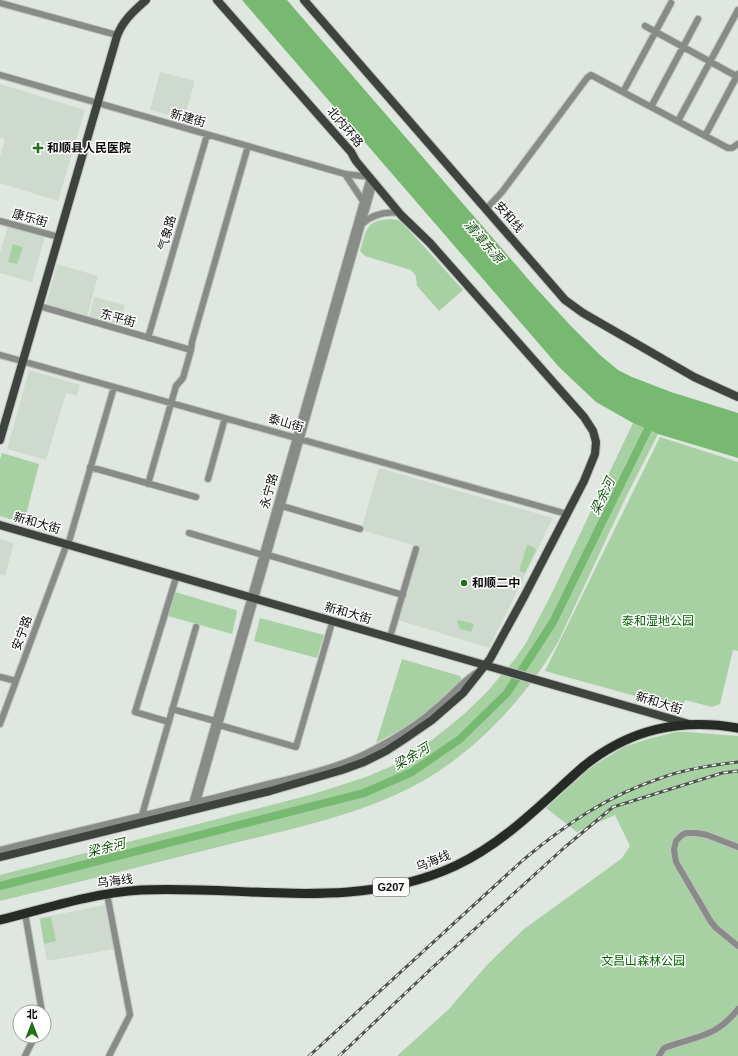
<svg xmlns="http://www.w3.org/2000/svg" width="738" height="1056" viewBox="0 0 738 1056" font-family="Helvetica,'Noto Sans SC',sans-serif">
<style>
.built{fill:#cfdace}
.green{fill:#a7d0a3}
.water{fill:#78b972}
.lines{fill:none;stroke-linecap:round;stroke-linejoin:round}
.river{stroke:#78b972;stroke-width:8}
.minor-casing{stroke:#bec3be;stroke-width:8}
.major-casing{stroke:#bec3be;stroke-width:10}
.highway-casing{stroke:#bec3be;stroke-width:11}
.minor{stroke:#888b88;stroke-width:6}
.major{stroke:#3f433f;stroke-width:8}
.highway{stroke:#272b26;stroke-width:9}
.rail-casing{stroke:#4e514d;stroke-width:3}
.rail{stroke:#fff;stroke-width:1.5;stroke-dasharray:4.5;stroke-linecap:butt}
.poi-dot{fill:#1f711a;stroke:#fff;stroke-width:1.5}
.labels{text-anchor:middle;stroke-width:3;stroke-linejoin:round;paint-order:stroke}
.shield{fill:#fff;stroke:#545554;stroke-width:1}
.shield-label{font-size:11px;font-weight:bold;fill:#0b0c0a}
.street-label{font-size:12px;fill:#0b0c0a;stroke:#fff}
.poi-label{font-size:12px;font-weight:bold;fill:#0b0c0a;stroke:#fff;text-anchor:start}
.park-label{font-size:12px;fill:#056700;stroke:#fff}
.water-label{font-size:13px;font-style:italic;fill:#11540d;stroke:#fff}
</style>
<rect width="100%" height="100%" fill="#e0e6e0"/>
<path class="built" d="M160,72l35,9 -11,38 -34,-9z
M0,84l85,26 -27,91 -58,-18v-26l5,-18 -5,-2z
M8,225l37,11 -13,46 -32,-9v-20z
M57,264l41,12 -11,41 -41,-12z
M94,297l31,8 -6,21 -30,-9z
M29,370l51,15 -3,11 -11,-3 -20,67 -39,-11z
M379,468l174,50 -64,130 -91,-28 21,-73 -58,-17z
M0,539l14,4 -9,33 -5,-2z
M105,905l9,44 -67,12 -8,-43z"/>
<path class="green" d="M392,219l9,2 62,69 -24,21 -22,-25 -1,-10 -5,-6 -46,-14 -5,-5c7,-22 5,-31 32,-32z
M13,244l10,3 -6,17 -9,-2z
M633,423l25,11 -33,65 -67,143c-36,63 -97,125 -165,154 -57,25 -119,37 -179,52 -71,18 -143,36 -214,53v-26l310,-80 56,-18 26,-11 40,-26 31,-25 24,-23 28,-33 11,-16 24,-46z
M660,437l78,25v189l-5,-1 -13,54 -8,3 -27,-7 -3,9 -137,-38z
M2,453l37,11 -15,59 -24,-7v-57z
M527,545l5,1 4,4 -11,23 -5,-2v-3z
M175,592l61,18 1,2 -5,22 -64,-18z
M260,618l64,17 -7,23 -63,-17z
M459,620l15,4 -3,8 -11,-3 -3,-7z
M402,659l58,17 2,5 -25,23 -22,18 -39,21z
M676,732h11l51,4v320h-341l51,-46 39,-45 37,-36 86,-62 12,-9 8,-12 -15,-31 -38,17 -31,-24 44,-40 34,-21 24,-8z
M51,917l5,24 -12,3 -4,-25z"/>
<path class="water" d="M242,0h45l248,287 35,38 30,30 18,15 14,7 39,15 67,21v45l-80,-24 -25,-11 -37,-21 -37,-35z"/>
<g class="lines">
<path class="river" d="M0,886l364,-93 48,-21 48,-33 47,-46 46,-71 99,-201"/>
<defs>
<path id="minor" d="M0,3l113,31
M645,26l93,51
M0,75l345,99 25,3 -180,634
M623,92l48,-89
M651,107l47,-88
M678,121l60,-111
M705,136l33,-62
M345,174l18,27
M486,209l16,-17 85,-114 4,-3 137,73h4l6,-4
M0,221l55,15
M362,224c11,-10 24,-13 38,-11
M39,306l152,44
M148,338l59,-203
M0,355l567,159
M90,467l106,30
M208,479l17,-61
M148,484l28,-98 7,-8 8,-28 1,-8 56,-196
M282,506l78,23
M189,533l74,22
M68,545l46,-158
M268,555l135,40
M390,637l26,-88
M0,677l16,4
M172,709l43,12
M169,722l-34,-10 40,-131
M0,724l65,-175
M219,725l77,22 35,-121
M195,809l179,-627
M142,815l54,-188
M738,847l-31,-12 -10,-2h-11l-4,2 -6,6 -2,9 2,12 35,60 5,6 22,18
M0,850c80,-20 161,-38 241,-59 41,-11 86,-19 124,-37 26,-13 50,-27 71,-46 15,-12 27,-28 43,-37
M107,894l23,121 -21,41
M25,913l17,99
M25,1056l10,-20
M659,1056l5,-8c31,-12 52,-10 74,-39"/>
<path id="major" d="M304,0l261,300 18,13 111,64 44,20
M0,440l117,-404c6,-16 17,-25 29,-36
M0,525l689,199
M0,857l270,-66 72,-21 22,-8 22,-11 17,-11 29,-20 31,-27 27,-34 35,-64 59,-114 11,-27 1,-12 -3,-11 -9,-14 -154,-174 -29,-28 -45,-54 -5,-9 -134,-152"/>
<path id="highway" d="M0,920c47,-12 93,-27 141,-30 105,-5 215,22 314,-24 51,-24 88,-64 129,-100 46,-37 96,-48 154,-38"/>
</defs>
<use href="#minor" class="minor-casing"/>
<use href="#major" class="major-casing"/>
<use href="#highway" class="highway-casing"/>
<use href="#minor" class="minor"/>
<use href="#major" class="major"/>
<use href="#highway" class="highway"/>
<defs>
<path id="rail" d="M309,1056l214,-196c43,-36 84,-64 138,-82 24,-9 51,-13 77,-16
M339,1056l94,-89 132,-120 48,-40 109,-34 16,-2"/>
</defs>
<use href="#rail" class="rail-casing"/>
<use href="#rail" class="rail"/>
</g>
<g class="poi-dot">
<path d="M36 142h4v4h4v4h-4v4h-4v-4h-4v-4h4z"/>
<circle cx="464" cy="583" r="4"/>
</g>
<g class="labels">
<rect class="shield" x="373" y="878" width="36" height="18" rx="3"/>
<g class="shield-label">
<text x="391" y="891">G207</text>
</g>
<g class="street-label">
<text transform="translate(188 118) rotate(16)" y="4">新建街</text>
<text transform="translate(345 127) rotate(50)" y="4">北内环路</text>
<text transform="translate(509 217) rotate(49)" y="4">安和线</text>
<text transform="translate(30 218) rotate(16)" y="4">康乐街</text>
<text transform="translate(167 233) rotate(-74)" y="4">气象路</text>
<text transform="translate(118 318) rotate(16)" y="4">东平街</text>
<text transform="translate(286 423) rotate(16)" y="4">泰山街</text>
<text transform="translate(269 491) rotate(-74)" y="4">永宁路</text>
<text transform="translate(37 523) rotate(16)" y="4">新和大街</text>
<text transform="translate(348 613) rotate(16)" y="4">新和大街</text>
<text transform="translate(22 633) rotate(-70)" y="4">安宁路</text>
<text transform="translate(659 703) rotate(17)" y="4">新和大街</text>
<text transform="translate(433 861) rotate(-21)" y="4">乌海线</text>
<text transform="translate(115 881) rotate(-7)" y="4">乌海线</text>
</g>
<g class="poi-label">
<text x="47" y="152">和顺县人民医院</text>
<text x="472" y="587">和顺二中</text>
</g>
<g class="park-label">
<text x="658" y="625">泰和湿地公园</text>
<text x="643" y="965">文昌山森林公园</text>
</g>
<g class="water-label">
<text transform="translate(484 241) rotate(49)" y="5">清漳东源</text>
<text transform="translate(602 496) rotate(-64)" y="5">梁余河</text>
<text transform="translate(411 756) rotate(-31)" y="5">梁余河</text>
<text transform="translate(106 847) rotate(-14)" y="5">梁余河</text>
</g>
</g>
<g transform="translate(32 1024)"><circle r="19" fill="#ffffff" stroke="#9d9e9d"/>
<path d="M0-3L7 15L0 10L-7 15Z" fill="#1f711a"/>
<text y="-6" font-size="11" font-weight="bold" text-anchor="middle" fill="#0b0c0a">北</text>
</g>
</svg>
